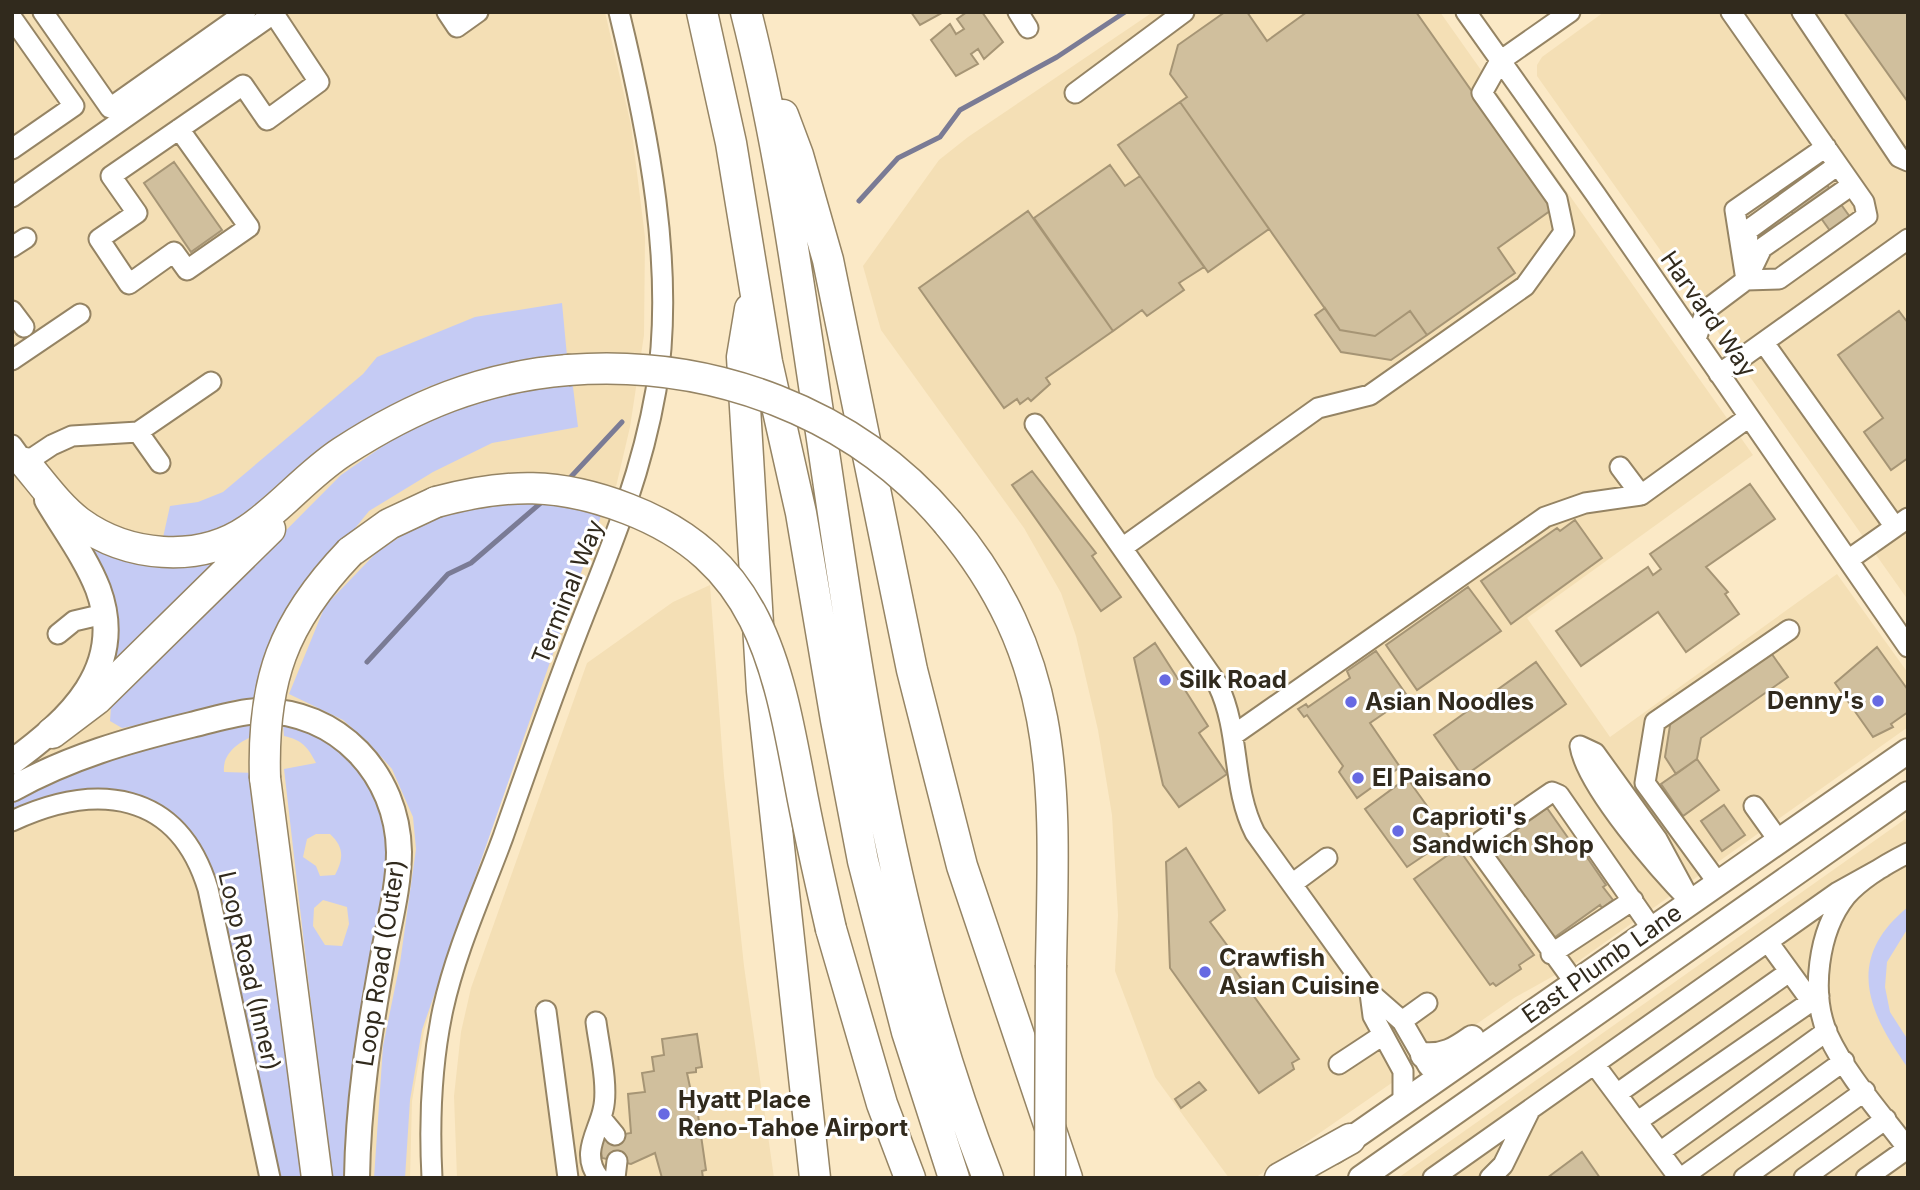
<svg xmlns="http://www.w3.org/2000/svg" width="1920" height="1190" viewBox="0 0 1920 1190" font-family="Inter,sans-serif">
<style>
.built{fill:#f4dfb5}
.green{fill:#c5cbf4;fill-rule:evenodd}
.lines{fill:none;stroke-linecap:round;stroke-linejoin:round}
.stream{stroke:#7a7b95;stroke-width:5}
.building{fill:#d0bf9d;stroke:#a69575;stroke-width:2}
.minor-casing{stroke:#958464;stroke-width:23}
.major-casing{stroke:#958464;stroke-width:28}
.highway-casing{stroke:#958464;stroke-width:33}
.minor{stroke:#fff;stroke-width:19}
.major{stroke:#fff;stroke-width:24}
.highway{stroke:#fff;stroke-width:30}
.highway-bridge-casing{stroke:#958464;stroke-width:33;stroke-linecap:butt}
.highway-bridge{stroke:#fff;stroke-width:30}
.poi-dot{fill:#6769e2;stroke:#fff;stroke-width:2.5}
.labels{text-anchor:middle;stroke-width:6;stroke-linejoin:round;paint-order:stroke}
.street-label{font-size:24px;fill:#312a1d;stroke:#fff}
.poi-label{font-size:24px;font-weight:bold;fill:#312a1d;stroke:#fff;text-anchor:start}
</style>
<rect width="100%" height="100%" fill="#fbe9c6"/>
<path class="built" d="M12,12h593l26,113 14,112 -1,98 -14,92 -23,98 -132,340 -51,166 -12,70 -2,77h-398z
M1153,12h287l313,443 -226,163 83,119 227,-163 71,99v54l-335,238 -59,33 -259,180h-26l-74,-101 -40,-106 3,-56 -6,-100 -14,-85 -22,-94 -15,-43 -37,-65 -143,-198 -18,-64 76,-106 29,-23z
M1604,12h304v588l-371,-524v-11l5,-8z
M710,585l14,191 20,190 30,212h-317l-3,-82 7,-64 10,-44 116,-325 86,-61z
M1908,817v361h-510z"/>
<path class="green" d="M562,303l5,53 -97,17 -45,15 -65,36 -134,108 -64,10 8,-36 28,-4 25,-10 140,-118 14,-17 98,-40z
M572,379l6,48 -86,16 -59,29 -64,39 -50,62 -58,125 -27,2 -54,17 -58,11 -12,-7 1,-14 25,-26 205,-206 55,-38 53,-27 59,-20z
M526,497l78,10 -182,523 -12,70 -5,78h-31l9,-132 17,-83 16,-114 -3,-32 -21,-48 -24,-27 -25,-22 -54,-26 36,-88 52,-54 47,-31 56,-19z
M74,529l164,17 -133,135 9,-77 -7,-27z
M258,721l-2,14c-16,6 -34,18 -32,37l35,1 52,405h-32l-62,-291c-24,-74 -82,-112 -160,-92 -15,4 -30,13 -45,19v-10c76,-46 162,-63 246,-83z
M283,724c11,3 26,5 36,10 46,26 64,67 69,117l-29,186 -11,141h-17l-47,-409 32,-6c-8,-16 -14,-23 -32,-27zM316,834h14c14,13 14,24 5,41l-15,1 -4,-10 -13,-9 4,-18zM323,900l24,7 2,17 -7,22 -17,-1 -12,-19 1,-18z
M1908,907v21l-21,34 -2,25 5,25 18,28v28c-40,-56 -64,-109 0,-161z"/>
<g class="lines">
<path class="stream" d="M859,201l39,-43 42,-21 20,-27 97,-53 68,-45
M567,481l55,-59
M367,662l81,-88 23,-11 72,-62"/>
</g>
<path class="building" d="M911,12h31v1l-22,12z
M967,12h15l21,30 -19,17 -6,-10 -7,5 7,10 -22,12 -25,-36 19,-16 6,10 8,-5 -7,-10z
M1225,12h22l20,29 40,-29h109l138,196 -56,40 17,25 -88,62 -17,-24 -35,25 -35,-6 -160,-228 7,-5 -17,-23 8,-29z
M1844,12h64v90z
M1180,102l89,127 -61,43 -90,-127z
M1806,156l52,72 -20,14 -27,-38 -17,11 -24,-34z
M174,162l48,68 -31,22 -47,-69z
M1110,165l15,21 15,-10 64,91 -25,16 5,7 -37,26 -5,-6 -29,21 -79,-113z
M1028,211l85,120 -67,47 4,6 -19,17 -3,-3 -8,6 -3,-5 -13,9 -85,-120z
M1325,308l15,22 35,6 35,-25 17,24 -36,25 -50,-8 -26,-37z
M1899,311l9,12v135l-17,12 -27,-38 19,-14 -45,-63z
M1032,471l64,82 -4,3 29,41 -20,14 -89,-126z
M1750,484l25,35 -69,48 22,25 -3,2 14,20 -53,38 -28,-40 -77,54 -25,-35 92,-64 5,8 8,-6 -11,-15z
M1575,520l27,38 -91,66 -30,-43 76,-53 3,3z
M1468,587l33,44 -84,59 -31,-45z
M1155,643l53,83 -9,7 28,41 -48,33 -16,-22 -29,-127z
M1877,647l31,43v22l-17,12 2,3 -20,10 -38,-54z
M1769,650l19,27 -87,61 -4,21 -21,15 -11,-17 6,-38z
M1376,651l32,46 -38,26 30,44 -43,31 -18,-26 4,-6 -36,-51 -3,2 -6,-8 8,-5 2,3 42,-29 -3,-7z
M1536,662l30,42 -103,73 -29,-42z
M1697,759l22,31 -36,26 -22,-32z
M1407,778l43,60 -43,29 -42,-58z
M1724,805l21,30 -23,16 -21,-30z
M1547,808l31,44 4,-2 24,35 -3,2 10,13 -11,8 -2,-3 -49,35 -64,-89z
M1186,848l39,62 -15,12 22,30 -7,4 74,103 -7,4 2,6 -35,24 -89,-125 -4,-106z
M1458,848l76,107 -15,10 2,4 -25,17 -3,-3 -3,2 -76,-106z
M697,1034l5,33 -6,1v4l-9,1 6,28h3l10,69 -4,1 1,7h-41l-7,-25 -24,11 -29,-6 -3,-20 32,-5 -3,-39 17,-2 -3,-19 12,-2 -2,-14 12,-2 -2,-16z
M1199,1082l7,8 -25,18 -6,-9z
M1582,1152l18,26h-53z
M1582,1152l18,26h-53z"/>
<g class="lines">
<defs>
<path id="minor" d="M43,12l67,96 136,-96
M447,12l10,15 21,-15
M1018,12l10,16
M1466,12l130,183 312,452
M1802,12l97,145 9,4
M12,18l62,88 -62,43
M1075,93l109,-81
M179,129l70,98 -62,43 -13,-18 -45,32 -30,-45 38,-26 -26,-37 132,-91 24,35 52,-38 -45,-68
M12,197l264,-185
M12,247l14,-9
M1747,251l1,-21 90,-65
M1750,273l12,-25 90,-63
M1746,280l-11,-70 91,-63
M12,311l12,16
M1696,339l10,-29 40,-30 33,-1 88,-63 -3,-14 -133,-190
M1764,343l131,184 13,-9
M12,360l68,-46
M1719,374l189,-135
M1035,424l183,261c23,48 13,101 37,148l115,160 32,28 26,45
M138,432l22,31
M12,445l13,18 27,-18 20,-9 66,-4 73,-50
M1620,467l21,28
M1122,548l196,-140 52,-13 155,-109 39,-54 -7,-33 -75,-106 18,-32 70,-49
M1848,560l47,-33
M58,634l16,-13 30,-7
M1235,734l310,-217 40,-14 56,-8 108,-78
M1580,746l15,7 62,86 34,63c-30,-30 -105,-116 -111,-156z
M1754,806l25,35
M12,821c84,-39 166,-31 196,68l62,289
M1908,853c-22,11 -46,25 -62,43 -28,35 -36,98 -18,139 19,41 53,78 80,114
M1718,883l-73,-100 10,-61 134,-92
M1292,884l35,-26
M1768,942l43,59
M1551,954l82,-54
M1575,983l-96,-133 2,-9 71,-49 7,3 93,134
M1370,993l3,23 30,55v32
M546,1011l22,167
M1402,1021l25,-18
M596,1022c3,24 13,65 7,88 -5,23 -23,44 -4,68
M1339,1064l44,-29
M1595,1065l84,113
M1618,1093l171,-121
M601,1118l14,17
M1638,1121l181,-125
M1660,1152l167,-121
M432,1178c-3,-57 -1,-113 11,-169 13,-59 39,-115 60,-172 26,-74 52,-149 81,-222 30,-75 58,-144 72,-225 20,-121 -8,-259 -37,-378
M615,1178l2,-17
M1433,1178l405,-286 45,-25
M1490,1178l13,-13 27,-55
M1681,1178l163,-117
M1744,1178l121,-87
M1804,1178l82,-59
M1866,1178l41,-29"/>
<path id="major" d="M12,762c57,-42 115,-94 86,-173 -12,-31 -34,-60 -51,-89
M12,789c57,-32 117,-49 179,-64 22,-5 45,-13 67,-14 80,-2 140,64 141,141 0,36 -11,75 -17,110 -13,72 -24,143 -25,216
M1423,1055c21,2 32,-5 49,-17
M1334,1151l574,-400
M1361,1178l547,-384"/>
<path id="highway" d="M702,12l29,131 36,219 34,151 35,207 27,141 44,171 47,146
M746,12c30,118 48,239 66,360 41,272 75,548 176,806
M783,115l15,40 30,105 84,410 50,196 105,312
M750,309l-8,48 20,334 53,487
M25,463c17,20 33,43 54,59 48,35 119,42 169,8 34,-23 59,-55 94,-78 71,-46 140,-75 226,-82
M948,523c117,139 106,272 103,442
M350,552l39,-28 47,-22
M52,733l45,-34 173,-170
M265,778l52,400
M831,929l51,175 28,74
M1280,1178l70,-39"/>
</defs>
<use href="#minor" class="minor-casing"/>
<use href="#major" class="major-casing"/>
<use href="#highway" class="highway-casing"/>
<use href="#minor" class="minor"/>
<use href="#major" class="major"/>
<use href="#highway" class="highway"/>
<defs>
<path id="highway-bridge" d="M568,370c142,-11 287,41 380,153
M436,502c71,-19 123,-20 192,7 130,50 149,152 172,275 9,49 20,97 31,145
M265,778c-3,-98 18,-156 85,-226
M1050,1178l1,-213"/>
</defs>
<use href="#highway-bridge" class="highway-bridge-casing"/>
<use href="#highway-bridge" class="highway-bridge"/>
</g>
<g class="poi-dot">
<circle cx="1165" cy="680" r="7"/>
<circle cx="1878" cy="701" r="7"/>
<circle cx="1351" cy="702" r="7"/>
<circle cx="1358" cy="778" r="7"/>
<circle cx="1398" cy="831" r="7"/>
<circle cx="1205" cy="972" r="7"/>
<circle cx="664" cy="1114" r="7"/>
</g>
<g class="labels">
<g class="street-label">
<text transform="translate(1708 314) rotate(55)" y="8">Harvard Way</text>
<text transform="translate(568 592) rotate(-68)" y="8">Terminal Way</text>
<text transform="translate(381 963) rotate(-81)" y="8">Loop Road (Outer)</text>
<text transform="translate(1602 964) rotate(-35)" y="8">East Plumb Lane</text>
<text transform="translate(249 971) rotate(77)" y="8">Loop Road (Inner)</text>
</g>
<g class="poi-label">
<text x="1179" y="688">Silk Road</text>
<text x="1864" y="709" text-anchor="end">Denny's</text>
<text x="1365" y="710">Asian Noodles</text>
<text x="1372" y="786">El Paisano</text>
<text x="1412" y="825">Caprioti's<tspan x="1412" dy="28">Sandwich Shop</tspan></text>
<text x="1219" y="966">Crawfish<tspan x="1219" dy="28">Asian Cuisine</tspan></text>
<text x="678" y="1108">Hyatt Place<tspan x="678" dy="28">Reno-Tahoe Airport</tspan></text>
</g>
</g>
<rect width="1920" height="1190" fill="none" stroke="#312a1d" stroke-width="28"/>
</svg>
